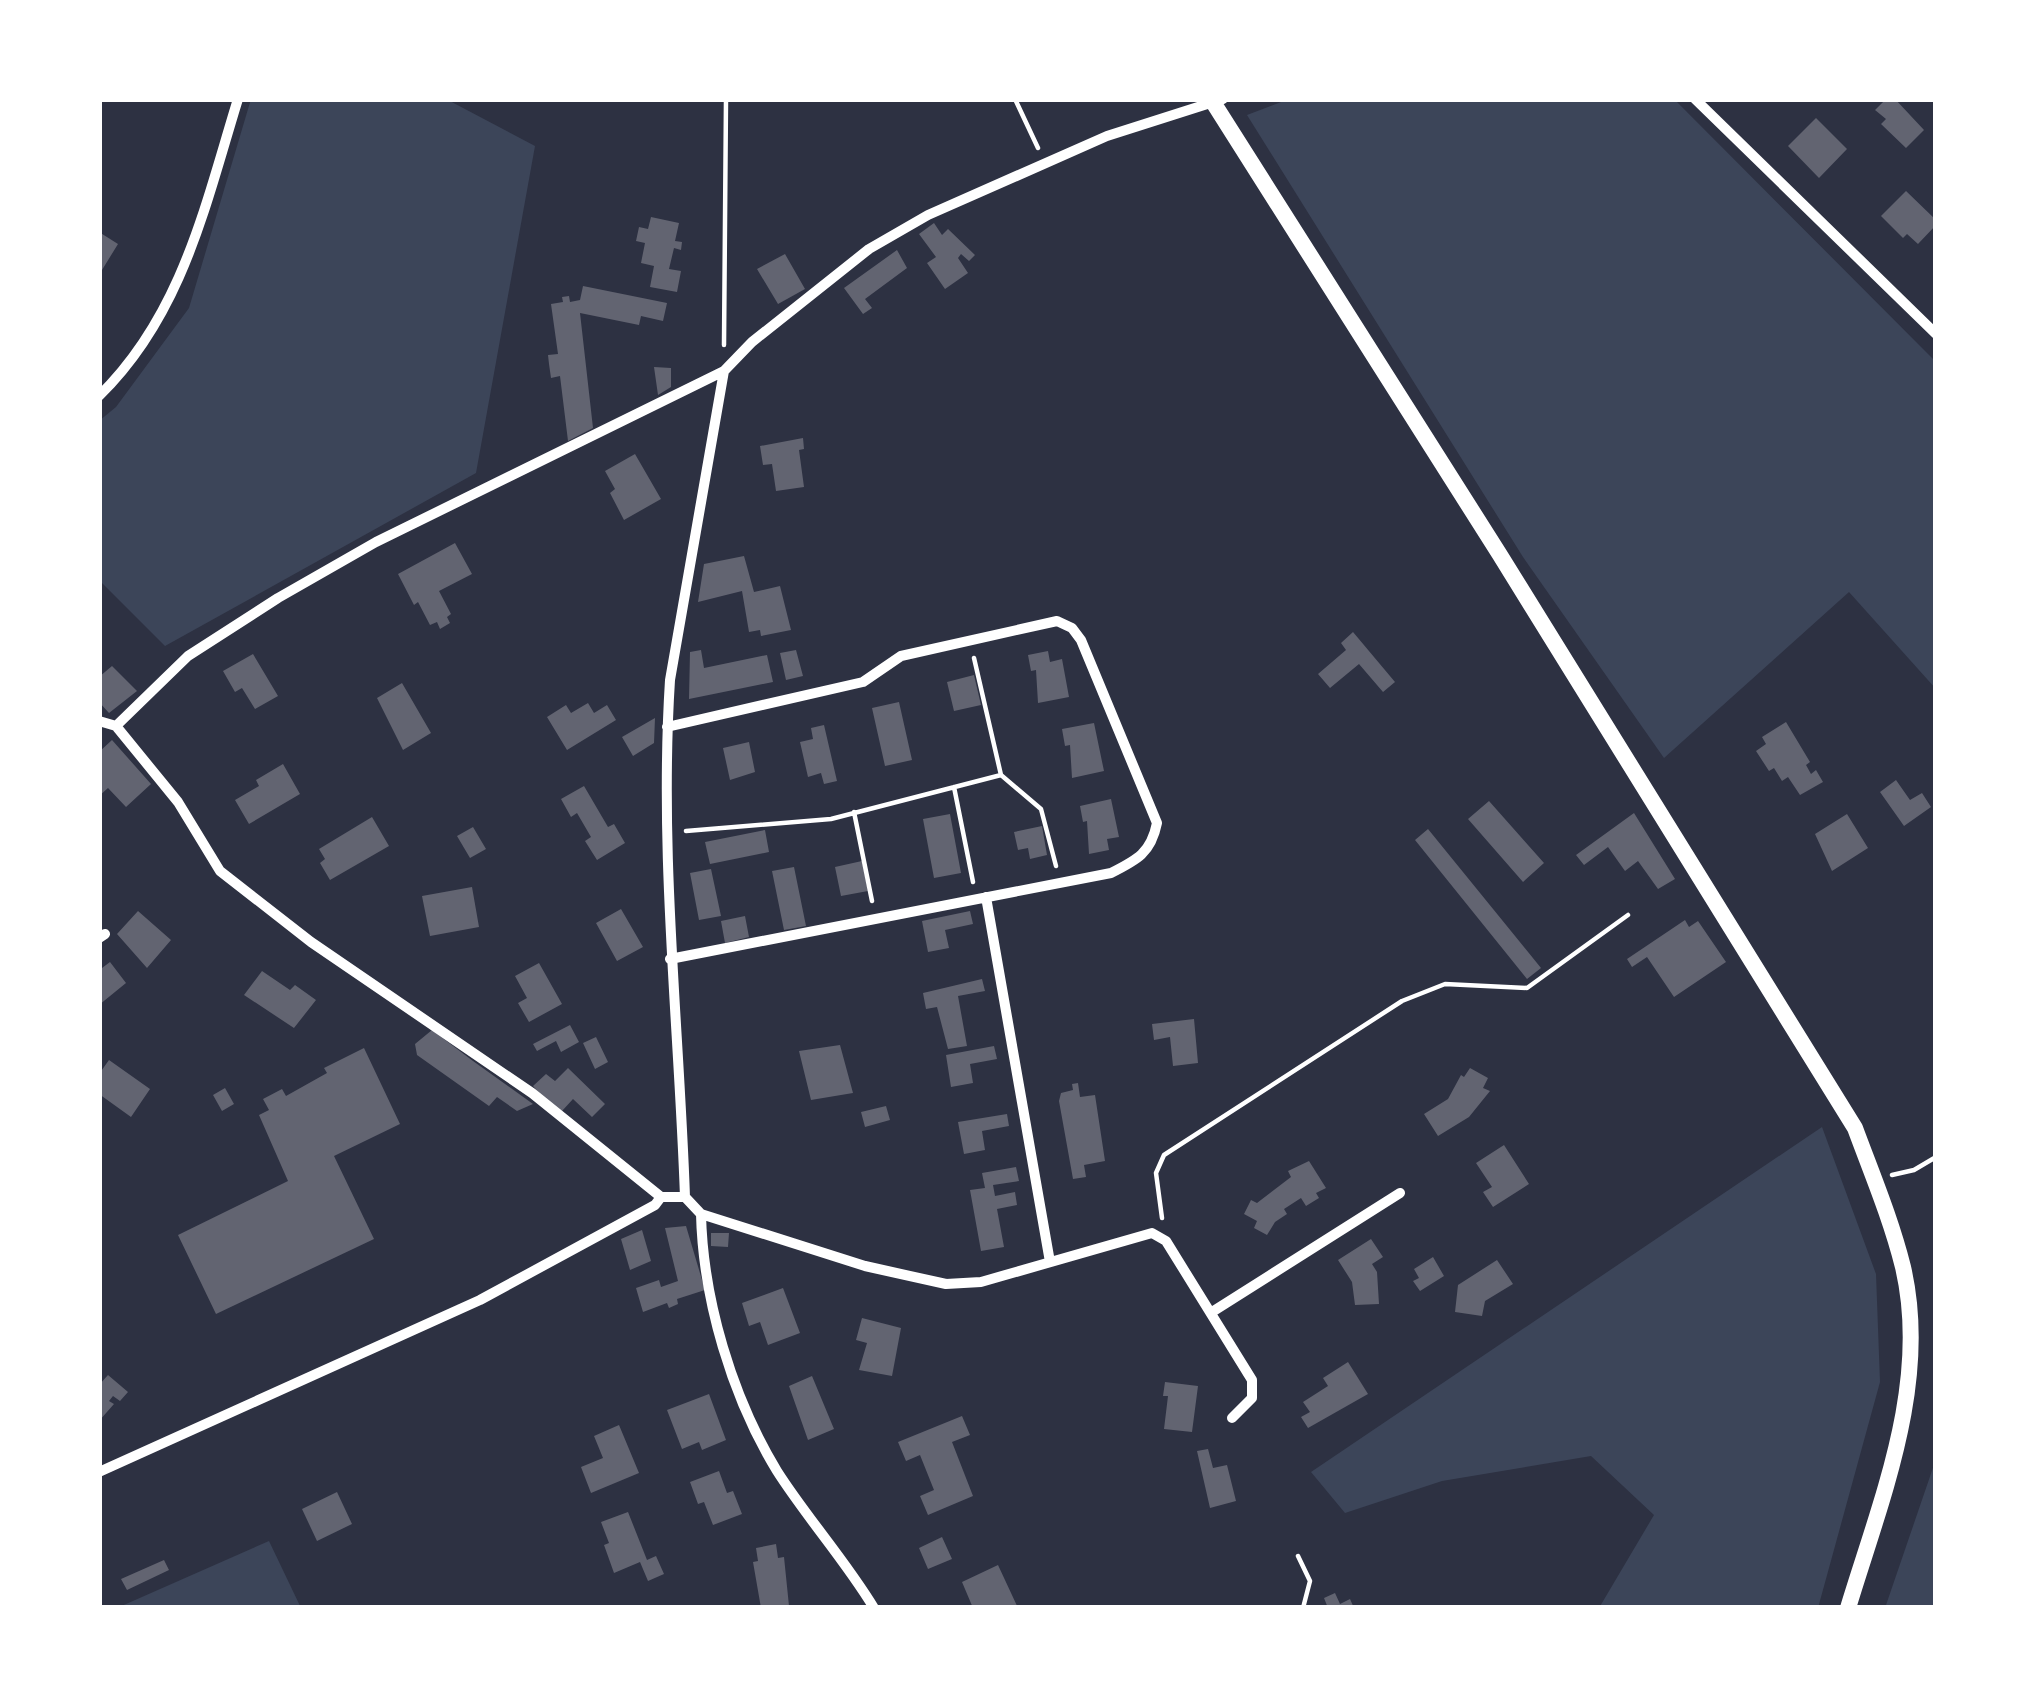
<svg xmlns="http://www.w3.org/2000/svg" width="2035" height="1707" viewBox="0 0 2035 1707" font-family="'Fira Sans',sans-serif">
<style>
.green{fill:#3c4559}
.building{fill:#626471}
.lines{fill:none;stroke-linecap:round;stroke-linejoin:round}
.path{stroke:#fff;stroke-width:4.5}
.minor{stroke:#fff;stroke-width:10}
.primary{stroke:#fff;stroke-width:16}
</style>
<rect width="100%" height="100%" fill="#2d3142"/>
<path class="green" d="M251,99h195l89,47 -59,327 -311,173 -66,-66v-159l17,-14 73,-99z
M1289,99h385l262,263v327l-87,-97 -185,166 -141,-201 -276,-442z
M1822,1127l54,147 4,108 -62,226h-219l55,-93 -63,-59 -149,25 -97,32 -34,-41z
M1936,1459v149h-51z
M269,1541l32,67h-184z"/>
<path class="building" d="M1886,99h9l29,31 -18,18 -25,-24 5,-5 -11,-9z
M1816,118l31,31 -28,29 -31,-32z
M1906,191l30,29v5l-18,19 -11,-10 -4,4 -22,-22z
M651,217l28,6 -4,18 7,1 -1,8 -7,-2 -5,21 12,2 -4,21 -27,-5 4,-21 -13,-3 4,-20 -9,-2 3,-14 9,2z
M934,223l8,12 6,-6 27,26 -6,6 -8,-7 -3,4 10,15 -23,16 -18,-26 9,-6 -17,-23z
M99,232l19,12 -16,26 -3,-2z
M897,250l10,18 -42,31 7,9 -9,6 -19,-26z
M785,254l20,35 -27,15 -21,-35z
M583,286l84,17 -4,18 -22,-5 -2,9 -59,-12 13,115 -25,13 -8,-65 -9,2 -2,-14 -1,-9 10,-1 -7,-50 12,-2 -1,-5 7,-1 1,6 10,-2z
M654,367l17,1v19l-13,8z
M803,438l1,11 -5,1 5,37 -28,4 -4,-27 -9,1 -3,-19z
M635,454l26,45 -37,21 -14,-27 5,-4 -10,-18z
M455,543l17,31 -33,17 12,23 -4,3 3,6 -10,6 -3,-7 -7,3 -12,-23 -4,3 -16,-31z
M744,556l10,36 26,-6 11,44 -30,6 -1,-6 -11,2 -7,-41 -44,11 6,-38z
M1353,632l42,50 -12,10 -24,-28 -29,24 -12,-14 28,-24 -5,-7z
M701,650l3,18 63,-13 6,27 -84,17 1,-47z
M796,650l7,26 -17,4 -6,-27z
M1048,651l2,11 12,-3 7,38 -31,6 -2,-33 -5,1 -3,-16z
M253,654l25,42 -23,13 -13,-21 -7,4 -12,-21z
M112,666l25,25 -28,22 -10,-11v-25z
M974,675l7,30 -27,6 -7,-29z
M402,683l29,50 -28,17 -26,-52z
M899,702l13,58 -27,6 -13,-58z
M588,703l6,10 13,-8 9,15 -49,30 -20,-33 19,-12 5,8z
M655,718l-1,25 -21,13 -11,-19z
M1786,722l24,40 -4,3 5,9 5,-4 7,12 -23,13 -12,-18 -6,4 -8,-13 -5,3 -13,-20 10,-7 -4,-7z
M1094,723l10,48 -32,7 -2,-33 -5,1 -3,-17z
M824,725l13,56 -13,3 -3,-11 -13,4 -8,-35 13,-3 -2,-11z
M112,740l39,44 -25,23 -18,-19 -9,8v-44z
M749,742l6,30 -25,8 -7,-32z
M283,764l17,30 -51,30 -14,-24 24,-14 -3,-6z
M1896,780l14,20 12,-7 9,14 -27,19 -24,-34z
M584,786l24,41 6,-3 11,19 -28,17 -12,-19 6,-4 -14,-24 -6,4 -10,-18z
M1111,799l8,38 -12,2 2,11 -20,4 -2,-33 -4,1 -3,-16z
M1489,801l55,62 -21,19 -55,-63z
M1634,813l41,66 -17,10 -20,-28 -13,10 -17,-24 -24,18 -8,-10z
M950,814l11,59 -27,5 -11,-59z
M1847,814l21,34 -36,23 -17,-37z
M372,817l17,29 -59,34 -10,-17 5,-4 -6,-10z
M1042,826l5,29 -17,4 -2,-11 -10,2 -4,-18z
M473,827l13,22 -16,9 -13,-22z
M1428,829l113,139 -14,11 -112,-139z
M765,830l4,22 -59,12 -5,-22z
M862,861l6,30 -27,5 -6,-29z
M794,867l12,59 -22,4 -12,-59z
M711,869l10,47 -22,4 -9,-47z
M472,887l7,40 -49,9 -8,-40z
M621,909l22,38 -26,14 -21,-38z
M138,911l33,29 -24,28 -30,-34z
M970,911l3,13 -28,6 4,18 -21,4 -6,-31z
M745,916l4,21 -24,6 -4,-22z
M1685,920l4,7 9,-6 28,41 -52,35 -27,-40 -15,10 -5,-8z
M110,962l16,21 -27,22v-42l3,5z
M539,963l23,41 -33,18 -11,-19 9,-5 -12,-22z
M262,971l28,19 5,-5 21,15 -22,28 -50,-33z
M982,979l3,12 -27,5 9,50 -19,3 -11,-42 -11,2 -3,-16z
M1194,1019l4,44 -25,3 -3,-29 -16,3 -2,-16z
M570,1025l9,17 -18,10 -5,-11 -19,10 -4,-7z
M432,1030l41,31 60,43 -16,7 -20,-14 -8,9 -72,-51 -2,-11z
M596,1037l12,25 -13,7 -12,-26z
M840,1045l13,48 -42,7 -12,-49z
M994,1046l3,13 -27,5 3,19 -22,4 -5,-32z
M364,1048l36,76 -66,32 40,83 -158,75 -38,-79 110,-54 -29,-66 10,-5 -6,-11 19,-10 4,7 41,-23 -3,-5z
M109,1060l41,29 -19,28 -32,-23v-20z
M568,1068l37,36 -13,13 -19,-18 -11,12 -14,-8 -15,-17 13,-12 9,7z
M1470,1068l18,10 -5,10 7,3 -21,26 -31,19 -14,-22 24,-15 13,-24 3,2z
M1078,1083l2,14 15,-2 10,66 -21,4 2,12 -13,2 -14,-78 2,-8 12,-3 -1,-6z
M225,1088l9,16 -12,7 -9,-16z
M886,1106l4,14 -25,7 -4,-15z
M1007,1114l2,12 -27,5 3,19 -21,4 -6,-32z
M1504,1145l25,39 -36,23 -10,-15 9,-5 -16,-24z
M1309,1161l17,27 -10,5 3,5 -13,8 -5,-8 -17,11 3,5 -12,8 -8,13 -13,-7 3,-7 -13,-7 7,-14 6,3 34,-26 -3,-6z
M1016,1167l3,14 -26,4 2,11 20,-4 2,13 -20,4 7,38 -23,4 -11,-61 15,-2 -3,-15z
M686,1226l19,64 -28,9 1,5 -9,4 -2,-5 -24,9 -7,-24 23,-8 2,7 17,-6 -13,-53z
M642,1230l9,31 -21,9 -9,-31z
M711,1233h18l-1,14 -17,-1z
M1371,1239l12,18 -11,7 5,8 2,32 -24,1 -3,-23 -14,-22z
M1433,1257l11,19 -24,15 -7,-10 6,-3 -5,-9z
M1497,1260l16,24 -28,17 -3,15 -27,-4 3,-27z
M783,1288l17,45 -32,12 -8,-23 -11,4 -7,-23z
M862,1318l39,10 -9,48 -33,-6 8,-27 -11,-3z
M1348,1362l20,32 -60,34 -7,-11 9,-5 -7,-10 25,-16 -5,-8z
M108,1375l20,17 -8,9 -7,-5 -4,5 5,3 -15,17v-36z
M812,1376l22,53 -26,11 -19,-54z
M1165,1382l33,4 -6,46 -28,-3 4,-33h-5z
M709,1394l17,46 -24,10 -3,-8 -17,7 -15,-39z
M962,1416l8,19 -18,7 21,54 -45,19 -8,-19 14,-6 -14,-35 -14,6 -8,-19z
M619,1425l20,48 -48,20 -10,-26 22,-9 -9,-22z
M1208,1449l5,19 14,-3 9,36 -26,7 -13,-57z
M719,1471l8,22 6,-2 9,23 -29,11 -9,-23 -6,2 -8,-22z
M337,1492l15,32 -35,17 -15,-32z
M628,1512l19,48 9,-4 8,18 -16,7 -8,-19 -26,11 -10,-28 5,-2 -8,-21z
M942,1537l10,22 -24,10 -9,-21z
M776,1544l2,14 6,-1 5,49 -28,2 -8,-46 5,-1 -2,-13z
M164,1560l5,10 -42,20 -6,-11z
M998,1565l20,43h-45l-11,-26z
M1335,1593l5,11 10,-5 4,9h-26l-4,-10z"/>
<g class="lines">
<path class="path" d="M1015,99l23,49
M724,345l2,-246
M974,658l27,117
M954,787l19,95
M854,812l18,89
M686,831l145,-12 170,-44 40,34 15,57
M1892,1175l22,-5 22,-13
M1162,1218l-6,-45 8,-18 238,-154 43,-17 82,4 101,-73
M1298,1556l12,25 -7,27"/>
<path class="minor" d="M1695,99l241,235
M99,396c83,-81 106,-190 139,-297
M99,721l17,5 62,76 42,69 91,71 221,151 129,104h24
M116,726l72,-70 90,-58 98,-56 348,-171 28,-29 117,-93 59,-34 179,-79 116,-37
M667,727l196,-45 38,-26 156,-35 15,7 9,12 76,183c-6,30 -20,37 -46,50l-441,86
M986,897l64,365
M99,938l6,-4
M685,1197c-6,-172 -26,-344 -15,-517l54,-309
M685,1197l16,17 164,52 81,18 35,-2 171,-49 14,8 86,139v18l-20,20
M701,1214c2,86 31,183 76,257 30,47 68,89 97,137
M1212,1312l188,-119
M99,1472l381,-172 175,-95 6,-8"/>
<path class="primary" d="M1211,99l289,456 355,573c17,46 36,91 48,139 27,116 -22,232 -55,341"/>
</g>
<rect width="2035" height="1707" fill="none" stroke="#ffffff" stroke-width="204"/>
</svg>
